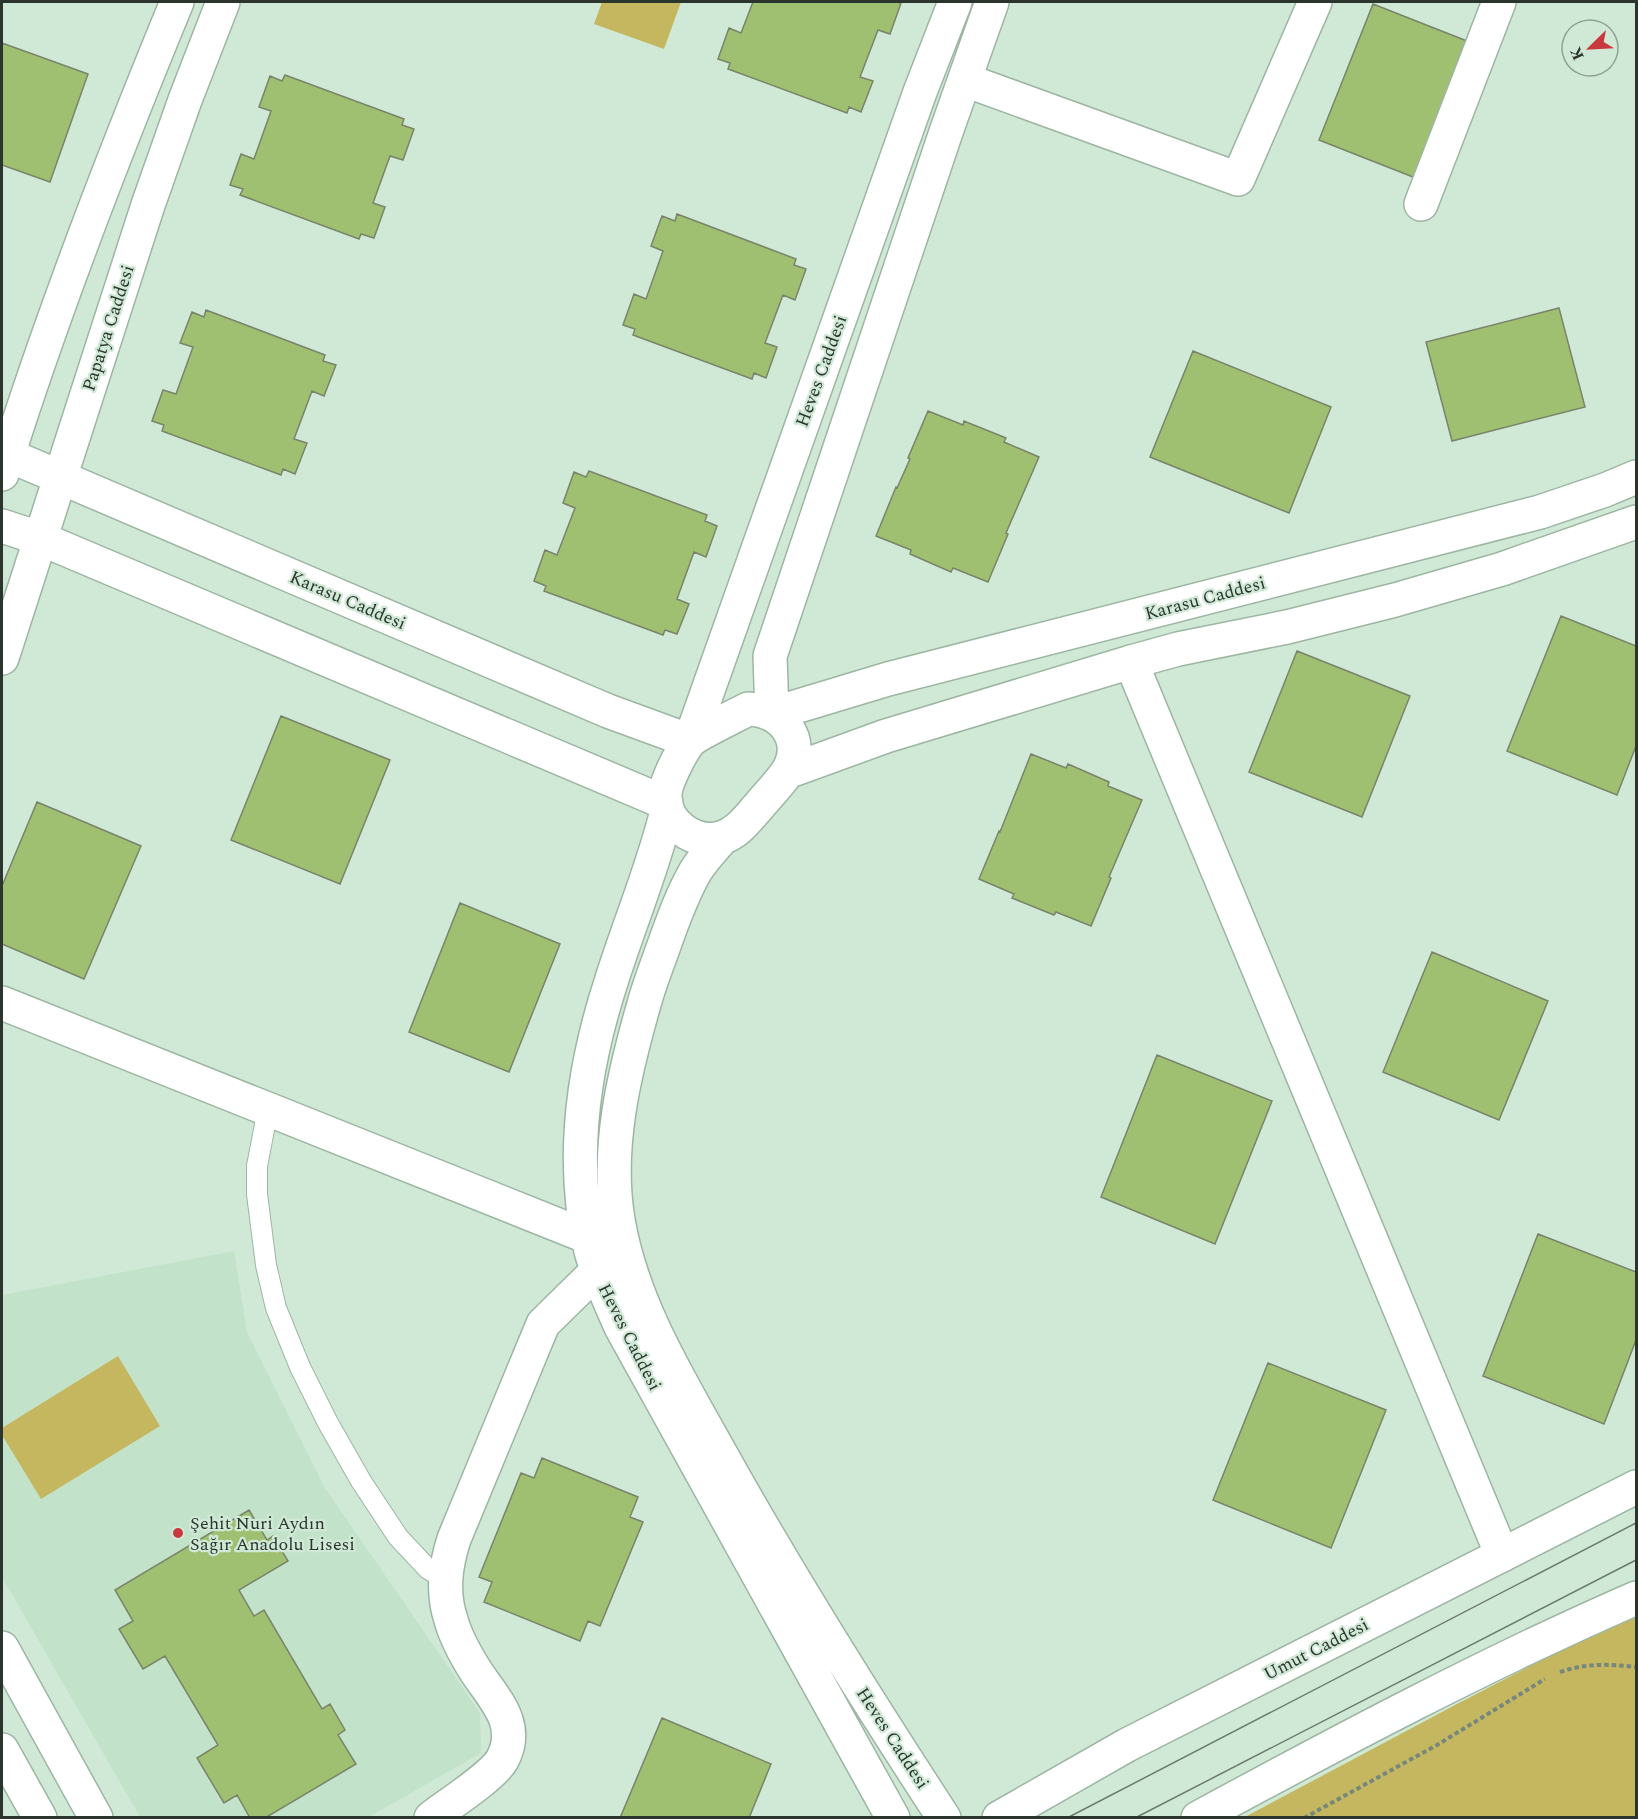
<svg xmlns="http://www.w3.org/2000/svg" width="1638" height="1819" viewBox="0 0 1638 1819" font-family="Spectral,serif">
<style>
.built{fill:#c2e3ca}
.green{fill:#c4b760}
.building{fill:#9fc070;stroke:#79846b;stroke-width:1.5}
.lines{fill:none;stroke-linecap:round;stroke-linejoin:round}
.service-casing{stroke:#9db6a3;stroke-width:22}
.minor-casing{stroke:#9db6a3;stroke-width:36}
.tertiary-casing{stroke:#9db6a3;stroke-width:36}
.path{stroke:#76877b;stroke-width:4;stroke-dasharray:4.5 3;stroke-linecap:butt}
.service{stroke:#fff;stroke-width:20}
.minor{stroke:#fff;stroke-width:33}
.tertiary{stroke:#fff;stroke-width:33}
.tram{stroke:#6b7b6f;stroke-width:1.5}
.poi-dot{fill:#c8393d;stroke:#d0e9d6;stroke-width:2}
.labels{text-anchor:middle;stroke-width:4.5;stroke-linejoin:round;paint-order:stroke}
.street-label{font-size:18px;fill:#2b352e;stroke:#d0e9d6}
.poi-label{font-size:18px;fill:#2b352e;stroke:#d0e9d6;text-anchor:start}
</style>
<rect width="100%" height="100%" fill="#d0e9d6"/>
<path class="built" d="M234,1251l13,81 78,156 155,225 1,40 -112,64h-229l-138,-240v-282z"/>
<path class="green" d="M602,2h79l-17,47 -70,-25z
M118,1356l42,70 -119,73 -39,-64v-7z
M1636,1611v206l-393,1 212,-113z"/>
<path class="building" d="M753,2h143l5,1 -11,31 -12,-4 -18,47 13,4 -12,31 -12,-5 -2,6 -119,-44 2,-6 -12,-4 11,-31 12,5z
M1373,4l99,39 -54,136 -99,-39z
M2,43l86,31 -38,108 -48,-17z
M285,75l119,44 -2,6 12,4 -11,31 -13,-4 -17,47 12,4 -11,31 -13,-4 -2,5 -119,-44 3,-6 -13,-4 11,-31 13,5 17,-48 -12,-4 11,-31 12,5z
M677,214l119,45 -2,6 12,4 -11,31 -12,-5 -18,48 12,4 -11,31 -12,-5 -2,6 -119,-44 2,-6 -12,-4 11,-31 12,5 17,-48 -12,-5 11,-30 13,5z
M1559,308l26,99 -133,34 -26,-99z
M206,310l119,45 -2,6 13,4 -12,31 -12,-5 -18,48 13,4 -12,31 -12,-5 -2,6 -119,-44 2,-6 -12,-4 11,-31 13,4 17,-47 -13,-4 12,-31 12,5z
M1193,351l138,56 -42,106 -139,-56z
M928,411l35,14 1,-4 42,17 -2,4 35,15 -33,76 2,1 -20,48 -35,-14 -2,4 -41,-18 1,-4 -35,-14 20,-49 1,1 13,-29 -2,-1z
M589,471l118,44 -2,6 12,5 -11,31 -12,-5 -17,47 12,5 -12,30 -12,-4 -2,5 -119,-44 2,-5 -12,-5 11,-31 12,5 18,-47 -12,-5 11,-31 12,5z
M1561,616l75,30v100l-19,49 -110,-44z
M1297,651l113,45 -48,121 -113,-45z
M281,716l109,44 -50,124 -109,-44z
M1031,754l35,14 2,-4 41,18 -1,4 34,14 -33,77 2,1 -20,48 -35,-14 -2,3 -42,-17 2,-4 -35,-15 20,-48 1,1z
M37,802l104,44 -57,133 -82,-35v-58z
M460,903l100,41 -51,128 -100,-40z
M1432,952l116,49 -49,119 -116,-48z
M1157,1055l115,46 -57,143 -114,-47z
M1538,1234l98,38v68l-32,84 -121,-48z
M1268,1363l118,47 -55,138 -118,-48z
M542,1458l96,39 -8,20 13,5 -43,104 -12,-5 -8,20 -96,-39 8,-20 -13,-5 42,-104 13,5z
M249,1510l18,30 6,-4 15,25 -49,29 15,26 10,-6 58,99 8,-5 15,26 -7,5 18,29 -91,54h-15l-13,-23 -13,8 -27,-45 21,-13 -53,-89 -22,13 -24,-40 14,-8 -18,-31z
M662,1718l109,46 -22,54h-129z"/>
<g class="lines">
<defs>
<path id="service" d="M268,1109l-11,57v28l9,71 10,43 24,59 28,56 33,58 37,56 30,32 17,10"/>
<path id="minor" d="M965,80l273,99 77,-177
M1421,204l78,-202
M1131,662l371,893
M2,1003l586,234
M431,1818c18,-14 61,-41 71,-58 20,-36 -9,-62 -27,-90 -10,-16 -19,-32 -24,-50 -9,-27 -6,-53 3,-81l89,-215 55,-54"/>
<path id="tertiary" d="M992,2l-46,130 -176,524 2,58 116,-35 652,-167 65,-22 31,-13
M8,455l600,256 82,30 230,-649 35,-90
M2,474c50,-160 111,-317 175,-472
M2,526l37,12 627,265
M2,658l146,-453 37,-105 38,-98
M748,709c34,1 58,30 40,62 -8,12 -20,24 -29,35 -11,12 -21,27 -38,32 -26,7 -57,-14 -56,-43 0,-12 16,-43 24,-53 6,-7 48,-27 59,-33z
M787,772l99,-36 245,-74 47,-13 109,-22 108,-27 107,-31 134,-47
M667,811c-14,57 -37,111 -55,168 -29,88 -43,181 -21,272 7,26 19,51 30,76l272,491
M722,838c-9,11 -20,22 -27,34 -12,21 -20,43 -28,65 -8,23 -17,45 -23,67 -20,70 -38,144 -26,216 14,83 60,157 100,229 70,126 147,248 226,369
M2,1648l94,170
M2,1750l38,68
M999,1818l128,-73 509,-258
M1198,1818c144,-78 289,-155 438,-220"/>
</defs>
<use href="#service" class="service-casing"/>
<use href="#minor" class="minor-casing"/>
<use href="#tertiary" class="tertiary-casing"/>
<path class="path" d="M1560,1672c26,-9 50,-8 76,-5
M1304,1818l133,-73 108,-66"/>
<use href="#service" class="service"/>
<use href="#minor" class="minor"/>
<use href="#tertiary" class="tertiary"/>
<path class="tram" d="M1067,1818l569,-295
M1135,1818l501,-258"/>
</g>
<circle class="poi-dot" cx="178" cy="1533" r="6"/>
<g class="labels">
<g class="street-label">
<text transform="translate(108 328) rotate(-72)" y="6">Papatya Caddesi</text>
<text transform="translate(821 371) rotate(-70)" y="6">Heves Caddesi</text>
<text transform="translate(1205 598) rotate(-15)" y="6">Karasu Caddesi</text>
<text transform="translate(348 600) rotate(23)" y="6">Karasu Caddesi</text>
<text transform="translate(630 1337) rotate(63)" y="6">Heves Caddesi</text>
<text transform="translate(1316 1649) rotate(-27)" y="6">Umut Caddesi</text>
<text transform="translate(893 1738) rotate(57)" y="6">Heves Caddesi</text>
</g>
<g class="poi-label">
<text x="190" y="1529">Şehit Nuri Aydın<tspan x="190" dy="21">Sağır Anadolu Lisesi</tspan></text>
</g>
</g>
<rect width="1638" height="1819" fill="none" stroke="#2b352e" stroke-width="6"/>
<g transform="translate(1590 48) rotate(246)"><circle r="28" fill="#d0e9d6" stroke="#8ea193" stroke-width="1.5"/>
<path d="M0-4.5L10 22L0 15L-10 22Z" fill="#c8393d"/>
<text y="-9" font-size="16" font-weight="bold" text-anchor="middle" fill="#2b352e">K</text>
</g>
</svg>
